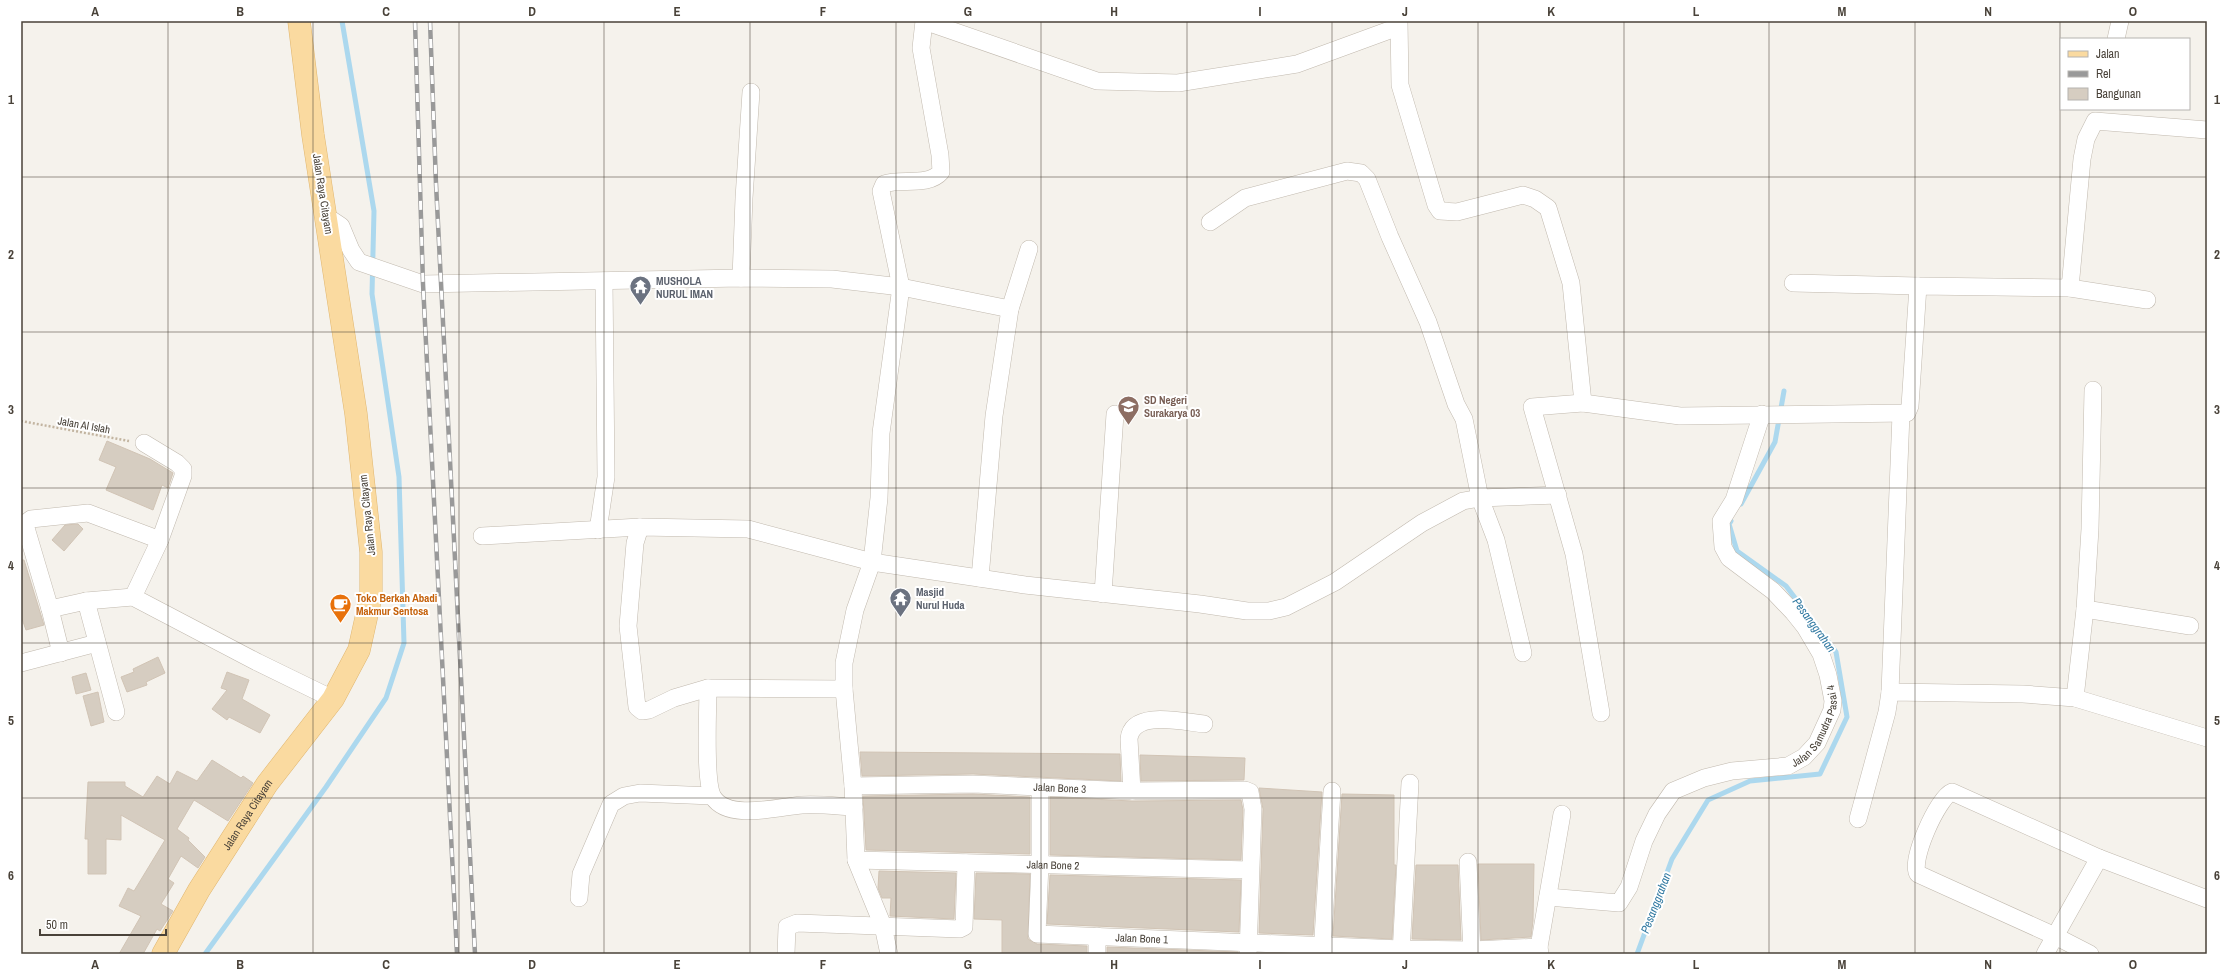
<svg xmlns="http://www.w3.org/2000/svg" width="2228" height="975" viewBox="0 0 2228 975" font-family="'Archivo Narrow',sans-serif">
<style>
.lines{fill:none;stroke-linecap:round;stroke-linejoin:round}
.stream{stroke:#acd8ee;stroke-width:5}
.building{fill:#d6cdc1;stroke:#d1c4b5}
.street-casing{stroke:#c1b9ae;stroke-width:18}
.primary-casing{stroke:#e0b66f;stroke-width:23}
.path{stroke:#c2b4a0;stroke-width:2.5;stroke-dasharray:2 2;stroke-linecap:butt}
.street{stroke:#fff;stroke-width:17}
.primary{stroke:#fadaa0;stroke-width:22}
.rail-casing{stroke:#999;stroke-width:4.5}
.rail{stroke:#fff;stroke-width:3;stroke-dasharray:9;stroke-linecap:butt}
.grid{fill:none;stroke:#494239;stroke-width:1;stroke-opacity:0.55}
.labels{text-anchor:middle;stroke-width:4;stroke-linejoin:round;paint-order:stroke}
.street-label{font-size:11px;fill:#494239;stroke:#fff}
.worship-label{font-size:11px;font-weight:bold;fill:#5b616d;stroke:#fff;text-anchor:start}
.education-label{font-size:11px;font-weight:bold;fill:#785e54;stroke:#fff;text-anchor:start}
.food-label{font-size:11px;font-weight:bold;fill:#c56008;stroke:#fff;text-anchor:start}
.water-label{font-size:12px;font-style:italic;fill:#327aa2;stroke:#fff}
.neatline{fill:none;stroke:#494239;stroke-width:1.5}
.grid-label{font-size:13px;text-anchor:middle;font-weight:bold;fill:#494239}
</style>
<rect width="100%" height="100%" fill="#f5f2ec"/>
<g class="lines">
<path class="stream" d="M1741,504l34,-62 9,-51
M205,954l121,-167 60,-89 18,-55 -5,-166 -27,-183 2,-83 -32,-190
M1637,954l35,-95 36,-59 42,-19 70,-7 27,-57 -11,-65 -50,-66 -49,-35 -8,-27 2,-3"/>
</g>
<path class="building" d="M107,441l43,18 23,14 -5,15 -6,-3 -9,25 -47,-20 10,-23 -17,-7z
M78,524l5,5 -19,22 -12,-11 13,-15z
M21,560h3l20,65 -18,5 -5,-14z
M158,657l7,16 -19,9 1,3 -20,7 -6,-15 13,-5 -1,-3z
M227,672l22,8 -7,19 28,16 -10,18 -31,-16 -2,3 -15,-11 15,-19 -6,-2z
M86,673l5,17 -15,4 -4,-17z
M98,692l6,30 -13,4 -8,-30z
M860,752l260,2 1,27 -148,-7 -111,2z
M1140,755l105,3 -1,22 -103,1z
M212,760l29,18 2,-2 10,7 -25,38 -34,-21 -17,29 12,9 -1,2 17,17 -7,11 -17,-12 -13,23 6,4 -13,21 12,7 -13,20 -3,-2 -14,25h-24l22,-38 -22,-10 9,-18 6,3 31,-51 -44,-25v25l-15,-1v35h-18v-35h-3l3,-57h37v4l18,11 14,-21 13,8 7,-13 20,10z
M1259,788l63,4 -9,143 -54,-2 4,-124z
M973,794l57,3v57l-164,-4 -3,-54z
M1342,794l52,1v70h2l-4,74 -59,-3z
M1050,797l82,4 109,-1 2,10 -2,50 -191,-5z
M1478,864h56l-1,57 -2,16 -50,3z
M1416,865h42l3,75 -49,-1z
M879,871l77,2 -2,46 -64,-3 1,-18h-9l-4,-10z
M976,873l54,1 -2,65 9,5 50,2v8h-85v-34l-28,-1z
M1050,875l191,5 -2,52 -192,-8z
M1107,947l131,5v2h-131z"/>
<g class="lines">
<defs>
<g id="street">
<path d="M1399,21l1,64 36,120 4,6 17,1 66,-17 12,4 13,9 23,75 12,120"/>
<path d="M2116,39l4,-18"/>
<path d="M326,216l15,10 10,24 8,12 64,22 318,-6 91,1 69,8 109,22"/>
<path d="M1210,222l35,-24 102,-27 14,2 6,6 23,58 38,85 28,82 8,15 16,79 16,42 27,113"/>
<path d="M741,278l3,-80 7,-106"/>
<path d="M1793,283l125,3"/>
<path d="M2070,288l77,12"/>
<path d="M144,443l33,20 6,6v7l-23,64"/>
<path d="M640,527l-5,16 -7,83 9,81 5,4 7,-1 25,-12 34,-10 136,1"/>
<path d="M598,530l8,-53 -2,-196"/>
<path d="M482,536l158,-9 108,2 124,33 153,23 175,19 47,7h22l17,-4 49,-25 87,-59 41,-22 17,-3 78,-3"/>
<path d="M980,578l14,-162 16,-107 19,-60"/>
<path d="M1103,594l12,-180"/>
<path d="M86,601l30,111"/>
<path d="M50,609l36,-8 47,-4 124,65 76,37"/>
<path d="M2085,609l105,17"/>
<path d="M61,653l-11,-44 -24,-81 1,-6 4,-3 57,-6 72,27 -27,57"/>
<path d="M21,663l76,-20"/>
<path d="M708,688c0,21 -4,94 5,109 15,24 65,10 89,8 17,-1 35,1 52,2"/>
<path d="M1890,692l11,-278"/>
<path d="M2075,698l10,-89 5,-80 3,-139"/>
<path d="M1601,713l-27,-159 -42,-147 51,-4 97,13 227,-3 3,-7 8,-120 152,2 12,-129 4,-20 9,-18 112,9"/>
<path id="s1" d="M853,786l120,-2 159,7 113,-1 5,2 3,17 -5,145"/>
<path id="s2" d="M1040,787v77l-3,70 364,15 71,1 67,-3"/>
<path d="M1132,791l-3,-52c3,-30 54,-17 75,-15"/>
<path d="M1858,819l29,-107 3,-20 133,2 52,4 132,40"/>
<path id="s3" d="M856,860l394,10"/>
<path d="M1468,862l4,92"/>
<path id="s4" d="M1548,897l71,6 10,-16 15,-46 13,-27 16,-23 31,-13 28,-7 56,-5 16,-9 13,-14 15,-33 1,-9 -5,-26 -7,-21 -16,-27 -12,-15 -20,-21 -44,-33 -6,-11 -2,-26 13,-21 28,-86"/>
<path d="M579,898l2,-24 30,-70 13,-8 16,-3 72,3"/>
<path d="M1097,936v18"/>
<path d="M786,954l1,-27 10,-4 163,6 4,-2 2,-64"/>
<path d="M889,954l-6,-28 -27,-66 -3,-74 -9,-97v-26l11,-53 17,-48 7,-64 2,-65 20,-146 -20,-96 3,-7c17,-6 44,3 57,-12l-1,-17 -19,-107 3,-27 173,60 81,2 119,-19 101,-37"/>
<path d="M1322,954l10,-163"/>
<path d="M1401,954l9,-171"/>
<path d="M1540,954l-1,-7 23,-133"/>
<path d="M2045,954l54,-96 108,41"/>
<path d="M2090,954l-35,-18 -137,-62c-9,-12 20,-77 34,-82l147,66"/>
</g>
<g id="primary">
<path id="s5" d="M163,954l36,-64 68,-106 66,-85 26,-49 12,-54v-44l-15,-138 -43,-279 -14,-114"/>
</g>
</defs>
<use href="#street" class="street-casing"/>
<use href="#primary" class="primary-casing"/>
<path class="path" d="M21,421l108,20"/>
<use href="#street" class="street"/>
<use href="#primary" class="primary"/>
<defs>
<path id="rail" d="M415,21l8,263 34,670
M430,21l6,163 39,770"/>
</defs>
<use href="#rail" class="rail-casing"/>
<use href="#rail" class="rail"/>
</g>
<path class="grid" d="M168,21v933M313,21v933M459,21v933M604,21v933M750,21v933M896,21v933M1041,21v933M1187,21v933M1332,21v933M1478,21v933M1624,21v933M1769,21v933M1915,21v933M2060,21v933M21,177h2186M21,332h2186M21,488h2186M21,643h2186M21,798h2186"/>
<defs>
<symbol id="temple-pin" viewBox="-11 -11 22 30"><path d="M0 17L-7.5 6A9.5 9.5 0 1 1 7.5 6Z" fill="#6b7280" stroke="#fff"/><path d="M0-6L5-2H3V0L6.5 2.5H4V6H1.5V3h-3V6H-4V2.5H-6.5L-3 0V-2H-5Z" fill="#fff"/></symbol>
<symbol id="school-pin" viewBox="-11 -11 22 30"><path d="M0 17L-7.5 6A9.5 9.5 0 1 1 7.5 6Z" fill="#8d6e63" stroke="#fff"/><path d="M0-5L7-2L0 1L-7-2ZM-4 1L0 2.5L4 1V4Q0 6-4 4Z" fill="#fff"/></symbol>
<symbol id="cafe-pin" viewBox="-11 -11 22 30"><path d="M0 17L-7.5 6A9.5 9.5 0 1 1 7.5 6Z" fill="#e8710a" stroke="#fff"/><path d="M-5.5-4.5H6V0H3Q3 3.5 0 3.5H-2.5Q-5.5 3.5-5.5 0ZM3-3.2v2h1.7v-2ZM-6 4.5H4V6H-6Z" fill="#fff"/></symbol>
</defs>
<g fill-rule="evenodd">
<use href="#temple-pin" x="628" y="274" width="25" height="34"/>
<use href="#school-pin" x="1116" y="394" width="25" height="34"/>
<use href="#temple-pin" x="888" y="586" width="25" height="34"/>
<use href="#cafe-pin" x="328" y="592" width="25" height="34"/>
</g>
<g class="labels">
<g class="street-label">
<text transform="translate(323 194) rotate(81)" y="4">Jalan Raya Citayam</text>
<text transform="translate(84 425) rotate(10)" y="4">Jalan Al Islah</text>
<text transform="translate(367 515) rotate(-96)" y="4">Jalan Raya Citayam</text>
<text dy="4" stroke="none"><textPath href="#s4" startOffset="367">Jalan Samudra Pasai 4</textPath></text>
<text dy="4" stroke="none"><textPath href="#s1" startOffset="207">Jalan Bone 3</textPath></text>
<text dy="4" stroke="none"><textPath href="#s5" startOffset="163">Jalan Raya Citayam</textPath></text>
<text dy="4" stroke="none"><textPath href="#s3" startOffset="197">Jalan Bone 2</textPath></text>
<text dy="4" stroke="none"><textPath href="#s2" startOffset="252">Jalan Bone 1</textPath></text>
</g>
<g class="worship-label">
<text x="656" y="285">MUSHOLA<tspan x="656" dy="13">NURUL IMAN</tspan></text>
<text x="916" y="596">Masjid<tspan x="916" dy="13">Nurul Huda</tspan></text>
</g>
<g class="education-label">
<text x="1144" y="404">SD Negeri<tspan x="1144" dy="13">Surakarya 03</tspan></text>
</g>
<g class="food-label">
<text x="356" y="602">Toko Berkah Abadi<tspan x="356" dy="13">Makmur Sentosa</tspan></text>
</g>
<g class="water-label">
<text transform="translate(1814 625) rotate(54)" y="4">Pesanggrahan</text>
<text transform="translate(1656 903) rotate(-69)" y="4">Pesanggrahan</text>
</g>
</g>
<rect width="2228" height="975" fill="none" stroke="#ffffff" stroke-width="44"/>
<rect x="2060" y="38" width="130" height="72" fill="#ffffff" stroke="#b6b3b0"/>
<rect x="2068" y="51" width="20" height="6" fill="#fadaa0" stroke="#b6b3b0"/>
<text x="2096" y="58" font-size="12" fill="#494239">Jalan</text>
<rect x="2068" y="71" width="20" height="6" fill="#999999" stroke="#b6b3b0"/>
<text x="2096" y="78" font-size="12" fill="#494239">Rel</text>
<rect x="2068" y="88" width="20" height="12" fill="#d6cdc1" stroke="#b6b3b0"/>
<text x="2096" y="98" font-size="12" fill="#494239">Bangunan</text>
<path d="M40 929v6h126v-6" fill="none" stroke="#494239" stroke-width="2"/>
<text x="46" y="929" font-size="12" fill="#494239" stroke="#ffffff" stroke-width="3" paint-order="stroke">50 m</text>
<rect x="22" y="22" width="2184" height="931" class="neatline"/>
<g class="grid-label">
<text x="95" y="16">A</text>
<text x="240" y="16">B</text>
<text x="386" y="16">C</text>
<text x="532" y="16">D</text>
<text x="677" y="16">E</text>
<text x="823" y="16">F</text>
<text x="968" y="16">G</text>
<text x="1114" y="16">H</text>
<text x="1260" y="16">I</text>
<text x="1405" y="16">J</text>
<text x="1551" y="16">K</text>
<text x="1696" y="16">L</text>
<text x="1842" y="16">M</text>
<text x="1988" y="16">N</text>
<text x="2133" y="16">O</text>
<text x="11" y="104">1</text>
<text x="2217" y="104">1</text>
<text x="11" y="259">2</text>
<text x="2217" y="259">2</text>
<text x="11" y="414">3</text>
<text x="2217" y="414">3</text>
<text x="11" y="570">4</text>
<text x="2217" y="570">4</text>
<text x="11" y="725">5</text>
<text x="2217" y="725">5</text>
<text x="11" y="880">6</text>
<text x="2217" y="880">6</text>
<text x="95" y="969">A</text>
<text x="240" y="969">B</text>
<text x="386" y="969">C</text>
<text x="532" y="969">D</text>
<text x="677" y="969">E</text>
<text x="823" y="969">F</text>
<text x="968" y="969">G</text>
<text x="1114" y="969">H</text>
<text x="1260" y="969">I</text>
<text x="1405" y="969">J</text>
<text x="1551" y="969">K</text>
<text x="1696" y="969">L</text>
<text x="1842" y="969">M</text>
<text x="1988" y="969">N</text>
<text x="2133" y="969">O</text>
</g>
</svg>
